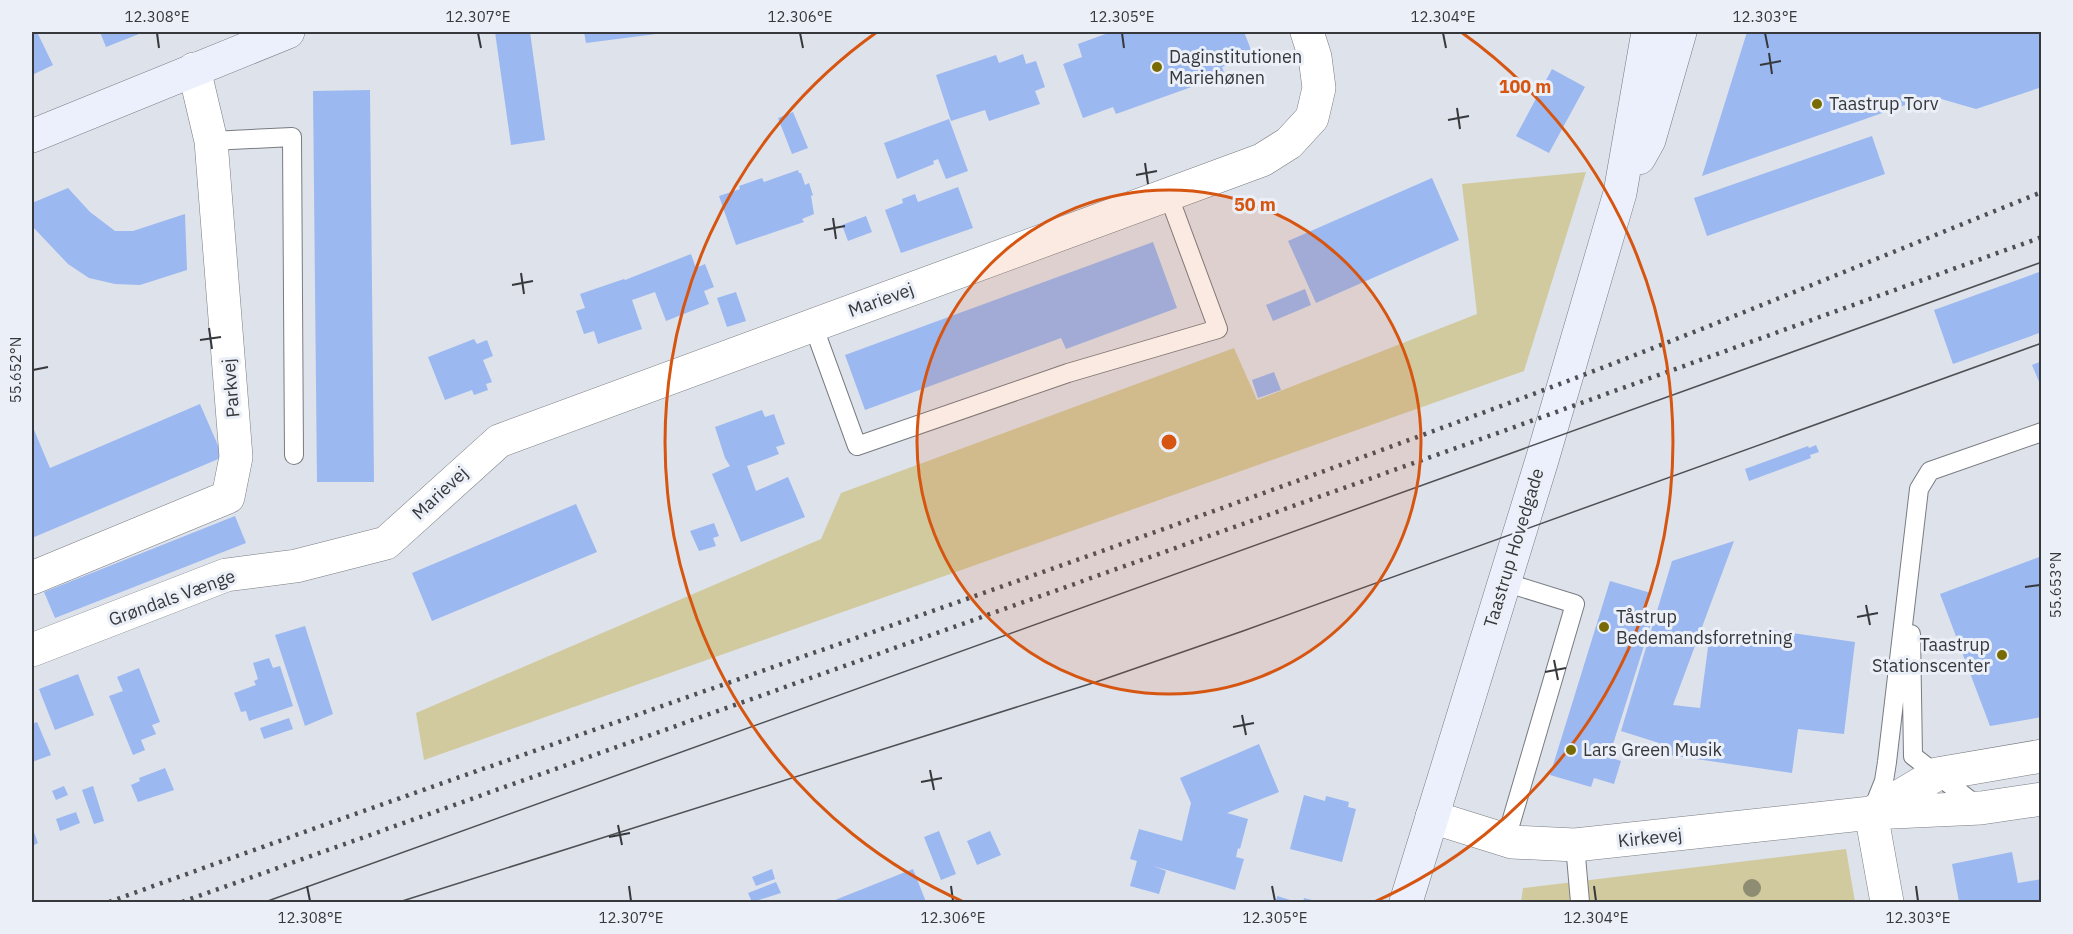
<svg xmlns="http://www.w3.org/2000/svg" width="2073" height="934" viewBox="0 0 2073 934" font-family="'IBM Plex Sans',sans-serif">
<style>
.green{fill:#d1ca9f}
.building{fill:#9bb8f1}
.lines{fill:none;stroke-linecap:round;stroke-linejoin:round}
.lane-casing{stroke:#787c82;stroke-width:20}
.street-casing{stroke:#787c82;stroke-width:34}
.secondary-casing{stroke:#787c82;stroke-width:34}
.lane{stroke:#fff;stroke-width:18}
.street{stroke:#fff;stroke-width:33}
.secondary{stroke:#ebf0fc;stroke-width:33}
.tram{stroke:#4e5054;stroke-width:1.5}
.rail{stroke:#4e5054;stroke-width:4.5;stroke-dasharray:3 6;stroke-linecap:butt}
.tree{fill:#8e8c72}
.ticks{fill:none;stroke:#36383b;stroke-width:2}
.ring{fill:none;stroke:#d65611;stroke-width:3}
.poi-dot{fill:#796b03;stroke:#ebeff7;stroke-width:2}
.labels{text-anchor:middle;stroke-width:6;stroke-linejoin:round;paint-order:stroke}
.poi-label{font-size:18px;fill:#36383b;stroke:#ebeff7;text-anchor:start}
.street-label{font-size:18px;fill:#36383b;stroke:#ebeff7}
.centre{fill:#d65611;stroke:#ebeff7;stroke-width:3}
.ring-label{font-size:18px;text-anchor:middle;font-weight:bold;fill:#d65611;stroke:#ebeff7;stroke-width:6;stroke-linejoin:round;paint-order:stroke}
.neatline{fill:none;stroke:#36383b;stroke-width:2}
.ticks-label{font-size:15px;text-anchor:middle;fill:#36383b}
</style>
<rect width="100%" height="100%" fill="#dee2ea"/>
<path class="green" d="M1586,172l-62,199 -1100,389 -8,-47 405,-174 20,-46 393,-145 23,52 220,-86 -15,-130z
M1846,849l9,53h-334l2,-14z"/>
<path class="building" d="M32,32h5l16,33 -21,10z
M100,32h44l-38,15z
M495,32h35l15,108 -34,5z
M584,32h80v1l-78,10z
M1111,32h133l9,23 -31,12 3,8 -109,39 -3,-7 -30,11 -20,-54 19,-7 -4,-13z
M1747,32h295v55l-66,22 -45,-13 -229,80z
M1023,54l3,10 10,-3 9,26 -10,4 5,13 -51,17 -4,-11 -34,11 -15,-46 60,-20 3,8z
M1552,69l33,18 -36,66 -33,-17z
M370,90l4,392h-57l-4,-391z
M793,112l15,36 -16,6 -14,-36z
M949,119l19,52 -22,8 -8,-20 -5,2 1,3 -37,15 -13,-36z
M1872,136l13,38 -178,62 -13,-38z
M798,170l1,3h2l4,12 4,-2 4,12 -2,1 3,18 -12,5 2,3 -68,23 -17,-49 21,-7 -1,-3 23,-8 2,4z
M1432,178l27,62 -143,63 -28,-62z
M958,187l15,41 -72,25 -16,-43 18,-7 -1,-4 13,-5 3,8z
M68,188l22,24 25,19h18l52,-17 2,56 -47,15 -25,-1 -26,-6 -21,-14 -36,-38v-23z
M866,216l6,16 -24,9 -6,-16z
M1153,242l24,66 -111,41 -5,-11 -196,72 -20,-55z
M691,254l5,14 9,-4 9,23 -10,4 5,13 -43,17 -11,-29 -23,8 10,29 -44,15 -4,-13 -10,3 -8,-23 9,-3 -5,-14 44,-15 1,1z
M2042,271v61l-89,32 -19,-54z
M1305,289l6,16 -38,16 -7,-16z
M736,292l10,29 -19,6 -10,-29z
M474,339l3,5 10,-4 6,16 -10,4 9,22 -6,2 2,6 -14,5 -2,-5 -27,10 -17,-43z
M2042,361v23h-2l-8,-19z
M1274,372l7,18 -23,8 -6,-18z
M200,404l23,53 -191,81v-113l18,43z
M762,410l3,7 9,-3 11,30 -9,3 3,7 -32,12 9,25 32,-14 17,40 -64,25 -29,-68 18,-8 -5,-8 -10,-31z
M1816,445l3,7 -9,3 1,3 -62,23 -4,-12 63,-23 1,2z
M576,504l21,48 -165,69 -20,-48z
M235,516l11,27 -191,75 -11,-26z
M714,523l5,13 -6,2 3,8 -17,5 -9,-20z
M1734,541l-61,164 27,3 10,-76 60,9 1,-11 84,12 -11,92 -46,-5 -6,44 -137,-20 4,-10 -38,-12 51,-170z
M2042,556v161l-52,9 -50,-132z
M1610,581l41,12 -6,18 9,3 -45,143 12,4 -7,23 -20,-6 -3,9 -41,-12z
M305,626l28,88 -28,12 -30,-91z
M269,658l4,10 7,-2 13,40 -44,15 -3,-10 -5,1 -7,-19 22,-8 -2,-4 4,-2 -5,-16z
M139,668l21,54 -8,3 4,9 -15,6 4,10 -12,5 -24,-59 14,-5 -6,-14z
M78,674l16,41 -39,15 -16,-41z
M289,718l4,11 -29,10 -4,-11z
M37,722l14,33 -19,7v-38z
M1259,744l20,48 -52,21 21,6 -8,30 -2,-1 -2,9 8,2 -9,31 -82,-24 13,5 -7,23 -29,-8 7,-25 -7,-2 9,-30 43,12 9,-38 -11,-25z
M165,768l9,22 -36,12 -7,-17 9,-4 -1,-3z
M64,786l4,9 -12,5 -4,-9z
M93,786l11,35 -10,3 -12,-34z
M1304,795l21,6 1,-5 23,6 -1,5 8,2 -14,53 -52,-13z
M76,812l4,11 -20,8 -4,-12z
M32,827l6,16 -6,3z
M939,831l17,43 -15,6 -17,-43z
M990,831l11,24 -24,10 -10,-24z
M2012,852l6,31 24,-4v23h-83l-7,-38z
M772,869l3,10 -19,7 -4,-9z
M913,869l13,33h-96z
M776,882l5,11 -29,9 -4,-9z
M1277,896l20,6h-21z
M1304,898l16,4h-17z"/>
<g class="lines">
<defs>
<path id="lane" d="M211,141l81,-4 2,318
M813,325l44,121 211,-73 150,-44 -50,-135
M1504,582l71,22 -66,225 3,13
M1911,634l2,122 67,52
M1872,811l12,-30 3,-19 32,-273 11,-18 112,-39
M1575,845l5,57"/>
<path id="street" d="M32,578l196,-81 8,-40 -25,-316 -17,-72
M32,650l194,-75 70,-9 90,-23 113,-102 763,-281 27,-17 23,-25 7,-30 -4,-31 -8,-25
M1875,811l62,-37 105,-18
M1871,813l16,89
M1432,817l80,25 63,3 296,-32 110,-5 61,-9"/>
<path id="secondary" d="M32,136l256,-104
M1639,158l10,-18 31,-108
M1406,902l136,-442 78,-267 28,-161"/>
</defs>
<use href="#lane" class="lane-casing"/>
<use href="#street" class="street-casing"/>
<use href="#secondary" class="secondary-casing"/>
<use href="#lane" class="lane"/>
<use href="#street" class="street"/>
<use href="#secondary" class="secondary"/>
<path class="tram" d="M265,902l1777,-640
M399,902l697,-220 147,-51 799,-288"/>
<path class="rail" d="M109,902c454,-164 912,-318 1365,-486 191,-70 379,-148 568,-224
M182,902l1288,-459 572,-206"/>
</g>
<circle class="tree" cx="1752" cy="888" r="9"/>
<path class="ticks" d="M157,33l2,15M478,33l3,15M800,33l3,15M1122,33l2,15M1443,33l3,15M1765,33l3,15M1769,53l3,21M1760,65l21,-4M1457,108l3,21M1448,120l21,-4M1145,163l3,21M1136,175l21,-4M833,218l3,21M824,230l21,-4M521,273l3,21M512,285l21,-4M209,328l3,21M200,340l21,-3M33,370l15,-3M2025,587l15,-2M1866,605l4,20M1857,617l21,-4M1554,660l4,20M1545,672l21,-4M1242,715l4,20M1233,727l21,-4M930,770l4,20M921,782l21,-4M618,825l4,20M609,837l21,-4M307,886l3,15M629,886l2,15M951,886l2,15M1272,886l3,15M1594,886l2,15M1916,886l2,15"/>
<circle cx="1169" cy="442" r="252" fill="#d65611" fill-opacity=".12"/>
<g class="ring">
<circle cx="1169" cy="442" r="252"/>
<path d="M964 902A503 503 0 0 1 877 32M1461 32A503 503 0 0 1 1374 902"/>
</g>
<g class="poi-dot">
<circle cx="1157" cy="67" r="6"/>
<circle cx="1817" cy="104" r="6"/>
<circle cx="1604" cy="627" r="6"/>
<circle cx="2002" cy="655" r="6"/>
<circle cx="1571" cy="750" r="6"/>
</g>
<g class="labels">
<g class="poi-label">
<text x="1169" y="63">Daginstitutionen<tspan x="1169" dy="21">Mariehønen</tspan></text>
<text x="1829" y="110">Taastrup Torv</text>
<text x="1616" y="623">Tåstrup<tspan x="1616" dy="21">Bedemandsforretning</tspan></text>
<text x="1990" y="651" text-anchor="end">Taastrup<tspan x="1990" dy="21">Stationscenter</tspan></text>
<text x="1583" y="756">Lars Green Musik</text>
</g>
<g class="street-label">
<text transform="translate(881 300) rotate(-20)" y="6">Marievej</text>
<text transform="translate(231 388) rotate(-95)" y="6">Parkvej</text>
<text transform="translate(440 493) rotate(-43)" y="6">Marievej</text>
<text transform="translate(1514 548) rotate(-73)" y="6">Taastrup Hovedgade</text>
<text transform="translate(172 598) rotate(-20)" y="6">Grøndals Vænge</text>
<text transform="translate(1650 838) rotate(-6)" y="6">Kirkevej</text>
</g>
</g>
<circle cx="1169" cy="442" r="9" class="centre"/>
<g class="ring-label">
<text x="1525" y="93">100 m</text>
<text x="1255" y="211">50 m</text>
</g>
<rect width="2073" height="934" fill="none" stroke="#ebeff7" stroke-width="66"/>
<rect x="33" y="33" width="2007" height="868" class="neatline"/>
<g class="ticks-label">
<text x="157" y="22">12.308°E</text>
<text x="478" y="22">12.307°E</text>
<text x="800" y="22">12.306°E</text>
<text x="1122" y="22">12.305°E</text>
<text x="1443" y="22">12.304°E</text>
<text x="1765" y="22">12.303°E</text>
<text transform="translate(16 370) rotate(-90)" y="5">55.652°N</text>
<text transform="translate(2056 585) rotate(-90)" y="5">55.653°N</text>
<text x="310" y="923">12.308°E</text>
<text x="631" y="923">12.307°E</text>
<text x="953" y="923">12.306°E</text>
<text x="1275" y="923">12.305°E</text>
<text x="1596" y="923">12.304°E</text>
<text x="1918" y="923">12.303°E</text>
</g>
</svg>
